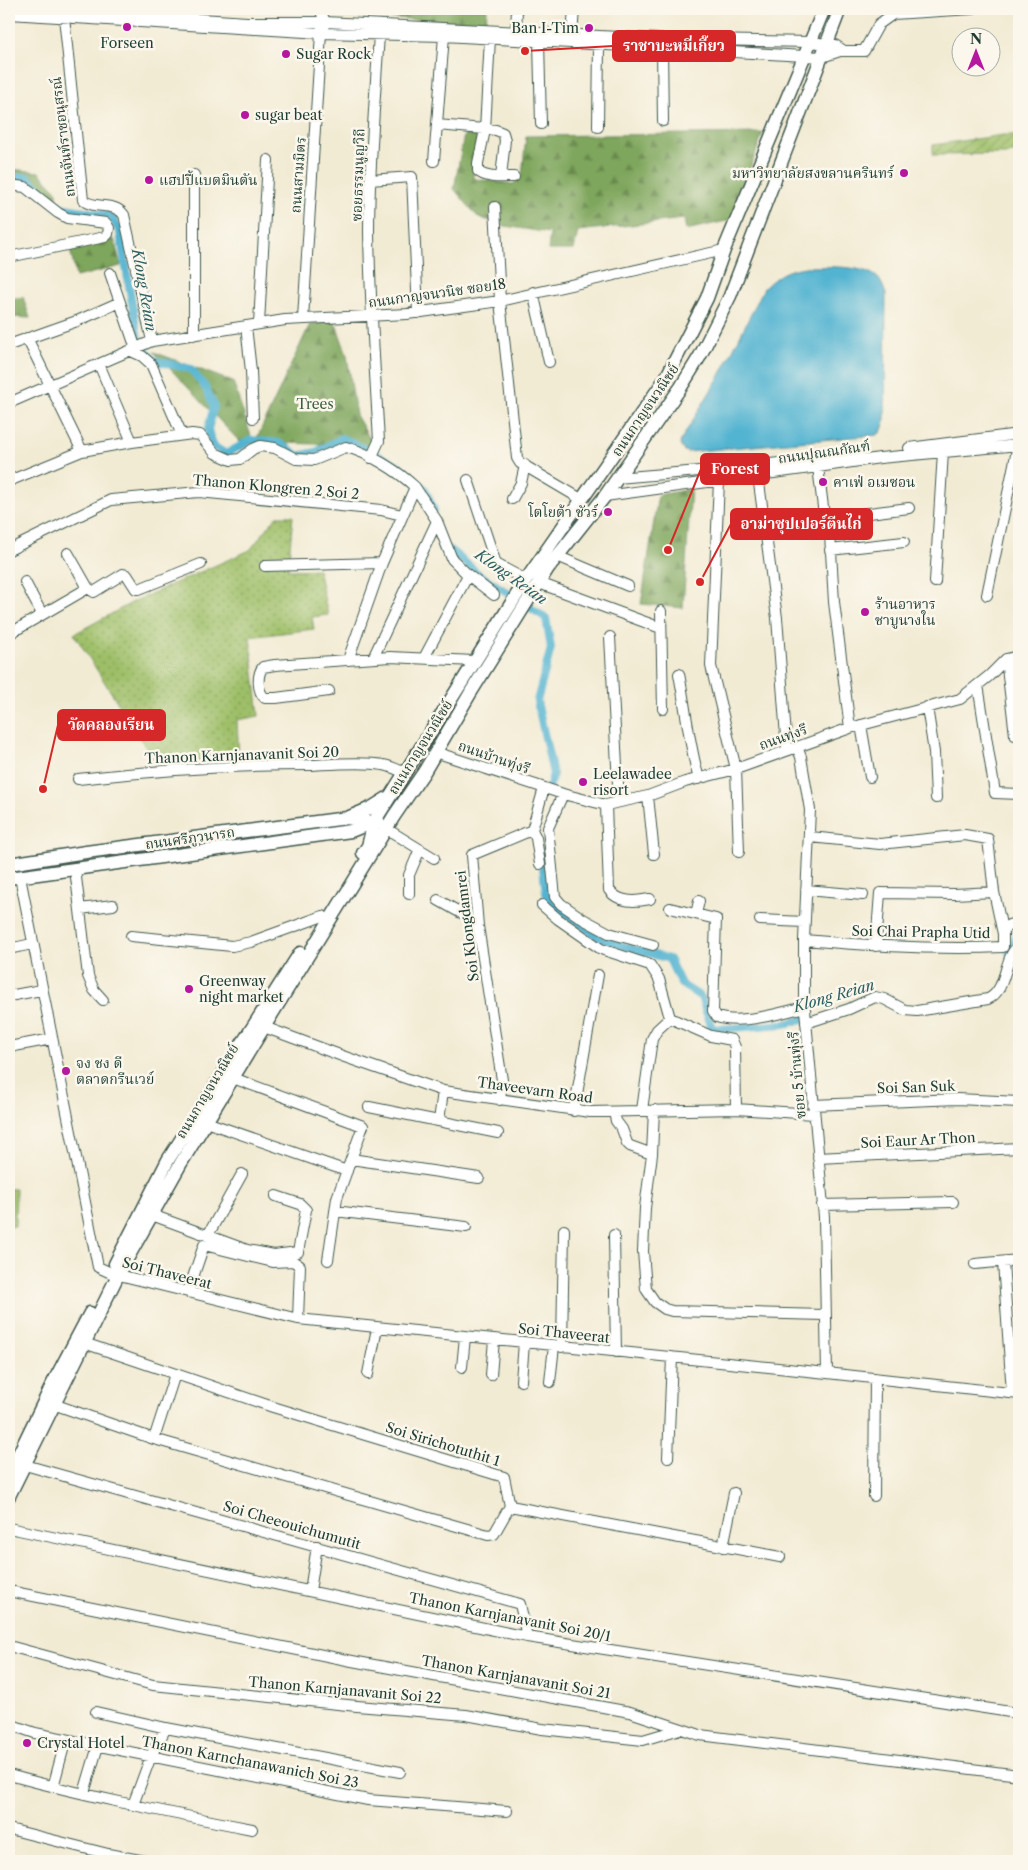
<svg xmlns="http://www.w3.org/2000/svg" width="1028" height="1870" viewBox="0 0 1028 1870" font-family="'Libre Caslon Text','Noto Serif Thai',serif">
<style>
.grass{fill:url(#grass-dots);stroke:#5e7e4e}
.forest{fill:url(#forest-firs);stroke:#4e7248}
.garden{fill:url(#garden-furrows);stroke:#5e7e4e}
.pitch{fill:#9ebf68;stroke:#5e7e4e}
.water{fill:#52b4d1;stroke:#387882}
.lines{fill:none;stroke-linecap:round;stroke-linejoin:round}
.canal{stroke:#52b4d1;stroke-width:8}
.minor-casing{stroke:#3f574c;stroke-width:12}
.major-casing{stroke:#3f574c;stroke-width:15}
.minor{stroke:#fff;stroke-width:10}
.major{stroke:#fff;stroke-width:12}
.poi-dot{fill:#b5179e;stroke:#fbf7ec;stroke-width:2}
.labels{text-anchor:middle;stroke-width:5;stroke-linejoin:round;paint-order:stroke}
.poi-label{font-size:14px;fill:#1f3d34;stroke:#fbf7ec;text-anchor:start}
.street-label{font-size:14px;fill:#1f3d34;stroke:#fbf7ec}
.park-label{font-size:14px;fill:#3f5e41;stroke:#fbf7ec}
.water-label{font-size:15px;font-style:italic;fill:#2e6163;stroke:#fbf7ec}
.leader{fill:none;stroke:#d62828;stroke-width:2}
.callout-dot{fill:#d62828;stroke:#fbf7ec;stroke-width:2}
.callout{fill:#d62828;stroke:#d62828;stroke-width:2}
.callout-label{font-size:15px;text-anchor:middle;font-weight:bold;fill:#fff}
</style>
<defs>
<pattern id="grass-dots" width="8" height="8" patternUnits="userSpaceOnUse" patternTransform="scale(1.25)"><rect width="8" height="8" fill="#9ebf68"/><path d="M2 2h.1M6 6h.1" fill="none" stroke="#809c56" stroke-width="1.8" stroke-linecap="round"/></pattern>
<pattern id="forest-firs" width="22" height="20" patternUnits="userSpaceOnUse" patternTransform="scale(1.25)"><rect width="22" height="20" fill="#7ea65c"/><path d="M5 1l3.5 6h-7zM16 11l3.5 6h-7z" fill="#67884d"/></pattern>
<pattern id="garden-furrows" width="10" height="10" patternUnits="userSpaceOnUse" patternTransform="scale(1.25)"><rect width="10" height="10" fill="#9ebf68"/><path d="M-1 1l2-2M0 10L10 0M9 11l2-2" fill="none" stroke="#809c56"/></pattern>
</defs>
<rect width="100%" height="100%" fill="#fbf7ec"/>
<filter id="ink" filterUnits="userSpaceOnUse"><feTurbulence type="fractalNoise" baseFrequency=".02" numOctaves="2"/><feDisplacementMap in="SourceGraphic" scale="10" xChannelSelector="R" yChannelSelector="G"/><feConvolveMatrix kernelMatrix="1 2 1 2 8 2 1 2 1" color-interpolation-filters="sRGB"/></filter>
<filter id="wash" filterUnits="userSpaceOnUse"><feTurbulence type="fractalNoise" baseFrequency=".0096" numOctaves="4" result="noise"/><feDisplacementMap in="SourceGraphic" scale="20" xChannelSelector="R" yChannelSelector="G"/><feGaussianBlur stdDeviation="1.12" result="paint"/><feColorMatrix in="noise" values="0 0 0 0 0 0 0 0 0 0 0 0 0 0 0 0 0 1.4 0 .05"/><feComposite in="paint" operator="in"/></filter>
<g filter="url(#wash)">
<rect width="100%" height="100%" fill="#f2ebd4"/>
<path class="grass" d="M277,516h16l-5,54 30,-1 10,46 -16,2 2,12 -64,8 9,79 -22,4 2,40 -83,3 -82,-129 61,-33 115,-51z"/>
<path class="forest" d="M329,9h158l-1,15 -156,-10z
M763,133l-32,87 -45,10 -2,-11 -106,12 -4,19h-26l2,-17 -45,-7 -27,-9 -24,-28 10,-54h13l-4,42 3,2 37,5 9,-8 4,-40z
M9,169l30,3 18,20v17l-31,-27 -17,-1z
M114,239l7,27 -45,11 -6,-28z
M23,297l7,21 -21,-1v-18z
M335,321l12,34 9,60 18,31 -119,-4 55,-118z
M154,352l79,30 18,54 -11,6z
M691,489l-8,119 -42,-4 17,-109z"/>
<path class="garden" d="M1003,135h16v18l-14,1 -72,1v-10z"/>
<path class="pitch" d="M9,1189h7l-1,37h-6z"/>
<path class="water" d="M805,267c20,0 60,-3 74,12 3,4 5,10 7,15l-1,128 -4,10 -4,3 -190,17 -4,-2 -3,-5 1,-5 41,-68 42,-84c15,-14 21,-18 41,-21z"/>
<g class="lines">
<path class="canal" d="M9,177h18l33,30 51,9 9,16 18,107 15,21 38,9 14,18 9,19 -6,23 4,16 14,9 25,-14 28,3 20,13 17,-4 26,-14 56,27 27,24 9,21
M449,549l30,25 67,44 5,30 -14,53 16,73 -5,18
M542,859l4,34 5,10 47,34 18,7 53,15 12,25 20,13 11,31 8,1 65,-5 25,-7
M1009,953l7,-15h3"/>
</g>
</g>
<g filter="url(#ink)">
<g class="lines">
<defs>
<path id="minor" d="M48,9l199,13h78l333,17 153,3 24,3 9,6
M320,9l5,13
M9,14l312,19 123,3 378,21 18,-6h24l15,-27 14,-10 79,-5
M64,17l19,183c11,10 31,1 41,15l28,126
M516,32l1,-23
M572,35l2,-26
M490,38l-5,92 -7,33v8c8,8 25,6 36,6
M539,41l2,83
M662,48l1,73
M437,125l59,5 7,3 2,7 -4,37
M598,127l1,-83
M434,161l10,-125
M370,180l42,-3 6,136
M9,185l16,2 33,26 9,5 39,5 3,5 -1,6 -3,3 -96,20
M495,207l5,94 17,157 3,5 61,36
M110,273l26,76
M533,292l16,70
M303,319l18,-286
M259,324l9,-164
M246,326l5,45 2,47
M194,335v-160
M27,338l55,113
M9,345l68,-24 43,-19
M131,351l11,5 9,8 31,71
M99,364l33,78
M9,403l143,-62 133,-21 122,-6 93,-13 224,-51
M909,448l110,-14
M371,458l8,-17c-4,-70 -9,-139 -10,-209 0,-66 6,-132 10,-198
M818,467l6,48 5,3 5,84 16,126
M757,468l20,150 10,132
M617,478l117,-10 126,-14
M468,480l28,84 30,16
M9,481l73,-30 50,-9 60,-8 8,1 15,18 16,7 9,-1 13,-10 7,-3 15,2 21,11 18,1 32,-13c23,6 52,24 69,40l-33,76 -34,97
M719,481l-8,185 25,103 3,83
M415,487l22,34
M605,496l213,-29 62,-9 139,-13
M512,499l9,-16 4,-18
M829,518l80,-10
M9,550l102,-50 88,-8 182,18 21,5
M830,550l74,-8
M68,553l20,35
M557,556l71,30
M265,566l117,-3
M25,582l17,32
M935,582l8,-130
M539,583l122,45
M987,595l31,-150
M661,611l2,98
M9,634l79,-46 6,4 29,-18 4,1 9,14h3l62,-25
M610,637l9,165
M373,658l64,-137 15,38 16,16 26,20
M424,658l44,-83
M1006,659l9,76
M679,674c7,36 10,70 20,105
M978,685l17,108 24,1
M329,691l-53,7h-11c-8,-6 -8,-24 -2,-31l12,-2 115,-8 84,4
M927,707l7,45 2,46
M861,725l9,52
M797,747l4,10 9,53 -6,130v59l20,218 3,156
M435,752l128,42 43,11 42,-9 37,-14 51,-13 114,-41 110,-29 29,-23 17,-17 13,-3
M78,779c78,-9 155,-14 233,-14 20,-1 53,-4 72,0 8,1 15,5 22,8
M563,794l-15,34 7,69 6,7 22,15 26,14 44,12
M648,796l6,58
M606,805l3,85c10,13 26,12 41,9
M382,826l52,32
M532,830l4,8 4,26
M810,837l70,7 85,-9 23,4 6,53 9,42
M75,869l13,107 6,14 9,10
M20,877l78,390 13,6 187,46 529,54 192,21
M806,890l57,5
M409,894v-19l11,-26
M438,900l23,13
M542,905l16,14 43,30 49,16 9,14 11,39 41,18 21,4 3,7 1,62
M670,908l46,11 -3,92 4,6c23,8 65,-4 87,-10
M80,909l33,-4
M696,914l3,-13
M760,920l44,2
M131,936l101,10 19,-4 72,-26
M804,940c66,6 132,10 199,7v-17l6,-5 10,-3
M876,946l4,-53 74,1 40,-2
M9,949l23,-5
M9,996l32,-6
M806,1023l43,-14 26,-12 9,2 21,11 12,1 71,-12c20,-9 15,-43 31,-53
M264,1027l81,30 98,34 147,21 146,-3 78,5
M9,1047l43,-8
M233,1078l130,48 -26,72 -9,62
M500,1100l2,-20 -24,-154 -6,-71 60,-25 12,-42
M813,1105l144,-6 62,3
M369,1107l129,26
M642,1110l10,-71 5,-9 13,-12
M574,1111l24,-136
M614,1112l2,9 6,8 5,14 3,3 22,8 -7,54 -2,43 3,38 9,13 10,7 7,2 153,4
M439,1121l4,-30
M206,1122l141,49
M652,1154l2,-44
M818,1158l201,-10
M351,1159l128,19
M822,1205l131,-3
M335,1211l131,16
M152,1215l95,35 27,5 24,-3 8,-42 -6,-6 -24,-8
M208,1235l34,-61
M614,1235l2,117
M1003,1262l9,131
M975,1264l44,-4
M188,1292l16,-47 69,17 20,-1 7,5 -2,53
M84,1343l189,64 231,70 6,29
M562,1347l2,-117
M462,1367l3,-30
M368,1374l9,-46
M491,1375l3,-35
M521,1381l3,-38
M550,1382l4,-36
M56,1405l98,34 334,96 6,-1 16,-28
M154,1439l21,-65
M668,1458l4,-101
M25,1465l495,139 7,33
M874,1496l1,-118
M510,1506l270,51
M9,1528l518,109 483,75
M723,1547l11,-54
M9,1591l343,70 278,51 70,23 319,40
M310,1591l7,-45
M9,1646l144,39 204,21 109,9 76,14 101,11 37,-11
M96,1712l70,16
M9,1724l26,9 333,67 139,11
M9,1775c80,22 161,38 243,54
M53,1787l13,-48
M84,1793l14,-47
M133,1805l18,-49 15,-28 234,44
M9,1829l99,25 37,7"/>
<path id="major" d="M321,33l4,-11
M347,818l24,-10 16,-10
M363,853l5,-7 6,-24 152,-242 140,-202 41,-80 17,-48 100,-241
M9,864l77,-12 261,-34 24,4
M9,878l342,-47 27,-11
M115,1264l53,-104 132,-207
M9,1474l44,-91 37,-70
M9,1496l109,-221 63,-112 83,-136 130,-211 30,-44 47,-80 77,-124 57,-72 76,-109 19,-31 30,-60 110,-287"/>
</defs>
<use href="#minor" class="minor-casing"/>
<use href="#major" class="major-casing"/>
<use href="#minor" class="minor"/>
<use href="#major" class="major"/>
</g>
</g>
<g class="poi-dot">
<circle cx="127" cy="27" r="5"/>
<circle cx="589" cy="28" r="5"/>
<circle cx="286" cy="54" r="5"/>
<circle cx="245" cy="115" r="5"/>
<circle cx="904" cy="173" r="5"/>
<circle cx="149" cy="180" r="5"/>
<circle cx="823" cy="482" r="5"/>
<circle cx="608" cy="512" r="5"/>
<circle cx="865" cy="612" r="5"/>
<circle cx="583" cy="782" r="5"/>
<circle cx="189" cy="989" r="5"/>
<circle cx="66" cy="1071" r="5"/>
<circle cx="27" cy="1743" r="5"/>
</g>
<g class="labels">
<g class="poi-label">
<text x="579" y="33" text-anchor="end">Ban I-Tim</text>
<text x="127" y="48" text-anchor="middle">Forseen</text>
<text x="296" y="59">Sugar Rock</text>
<text x="255" y="120">sugar beat</text>
<text x="894" y="178" text-anchor="end">มหาวิทยาลัยสงขลานครินทร์</text>
<text x="159" y="185">แฮปปี้แบตมินตัน</text>
<text x="833" y="487">คาเฟ่ อเมซอน</text>
<text x="598" y="517" text-anchor="end">โตโยต้า ชัวร์</text>
<text x="875" y="609">ร้านอาหาร<tspan x="875" dy="16">ชาบูนางใน</tspan></text>
<text x="593" y="779">Leelawadee<tspan x="593" dy="16">risort</tspan></text>
<text x="199" y="986">Greenway<tspan x="199" dy="16">night market</tspan></text>
<text x="76" y="1068">จง ชง ดี<tspan x="76" dy="16">ตลาดกรีนเวย์</tspan></text>
<text x="37" y="1748">Crystal Hotel</text>
</g>
<g class="street-label">
<text transform="translate(63 137) rotate(-97)" y="5">ถนนจันท์ราชอนุสรณ์</text>
<text transform="translate(298 175) rotate(-86)" y="5">ถนนสามมิตร</text>
<text transform="translate(358 175) rotate(-88)" y="5">ซอยธรรมนูญวิถี</text>
<text transform="translate(437 293) rotate(-8)" y="5">ถนนกาญจนวนิช ซอย18</text>
<text transform="translate(645 410) rotate(-56)" y="5">ถนนกาญจนวณิชย์</text>
<text transform="translate(824 452) rotate(-8)" y="5">ถนนปุณณกัณฑ์</text>
<text transform="translate(276 487) rotate(5)" y="5">Thanon Klongren 2 Soi 2</text>
<text transform="translate(783 737) rotate(-20)" y="5">ถนนทุ่งรี</text>
<text transform="translate(420 747) rotate(-58)" y="5">ถนนกาญจนวณิชย์</text>
<text transform="translate(242 755) rotate(-2)" y="5">Thanon Karnjanavanit Soi 20</text>
<text transform="translate(494 757) rotate(19)" y="5">ถนนบ้านทุ่งรี</text>
<text transform="translate(190 838) rotate(-8)" y="5">ถนนศรีภูวนารถ</text>
<text transform="translate(467 926) rotate(-97)" y="5">Soi Klongdamrei</text>
<text transform="translate(921 932) rotate(1)" y="5">Soi Chai Prapha Utid</text>
<text transform="translate(797 1075) rotate(-95)" y="5">ซอย 5 บ้านทุ่งรี</text>
<text transform="translate(916 1087) rotate(-2)" y="5">Soi San Suk</text>
<text transform="translate(535 1090) rotate(8)" y="5">Thaveevarn Road</text>
<text transform="translate(207 1091) rotate(-59)" y="5">ถนนกาญจนวณิชย์</text>
<text transform="translate(918 1140) rotate(-3)" y="5">Soi Eaur Ar Thon</text>
<text transform="translate(167 1273) rotate(14)" y="5">Soi Thaveerat</text>
<text transform="translate(564 1333) rotate(6)" y="5">Soi Thaveerat</text>
<text transform="translate(443 1444) rotate(17)" y="5">Soi Sirichotuthit 1</text>
<text transform="translate(292 1525) rotate(16)" y="5">Soi Cheeouichumutit</text>
<text transform="translate(510 1617) rotate(11)" y="5">Thanon Karnjanavanit Soi 20/1</text>
<text transform="translate(516 1677) rotate(10)" y="5">Thanon Karnjanavanit Soi 21</text>
<text transform="translate(345 1690) rotate(5)" y="5">Thanon Karnjanavanit Soi 22</text>
<text transform="translate(250 1762) rotate(11)" y="5">Thanon Karnchanawanich Soi 23</text>
</g>
<g class="park-label">
<text x="315" y="409">Trees</text>
</g>
<g class="water-label">
<text transform="translate(144 290) rotate(80)" y="5">Klong Reian</text>
<text transform="translate(511 577) rotate(35)" y="5">Klong Reian</text>
<text transform="translate(834 996) rotate(-16)" y="5">Klong Reian</text>
</g>
</g>
<path class="leader" d="M525 51L613 46M668 550L701 469M700 582L731 524M43 789L58 725"/>
<g class="callout-dot">
<circle cx="525" cy="51" r="5"/>
<circle cx="668" cy="550" r="5"/>
<circle cx="700" cy="582" r="5"/>
<circle cx="43" cy="789" r="5"/>
</g>
<g class="callout">
<rect x="613" y="31" width="122" height="30" rx="5"/>
<rect x="701" y="454" width="68" height="30" rx="5"/>
<rect x="731" y="509" width="141" height="30" rx="5"/>
<rect x="58" y="710" width="107" height="30" rx="5"/>
</g>
<g class="callout-label">
<text x="674" y="51">ราชาบะหมี่เกี๊ยว</text>
<text x="735" y="474">Forest</text>
<text x="801" y="529">อาม่าซุปเปอร์ตีนไก่</text>
<text x="111" y="730">วัดคลองเรียน</text>
</g>
<rect width="1028" height="1870" fill="none" stroke="#fbf7ec" stroke-width="30"/>
<g transform="translate(976 52)"><circle r="24" fill="#fbf7ec" stroke="#a3ada2"/>
<path d="M0-4L9 19L0 12L-9 19Z" fill="#b5179e"/>
<text y="-8" font-size="14" font-weight="bold" text-anchor="middle" fill="#1f3d34">N</text>
</g>
</svg>
